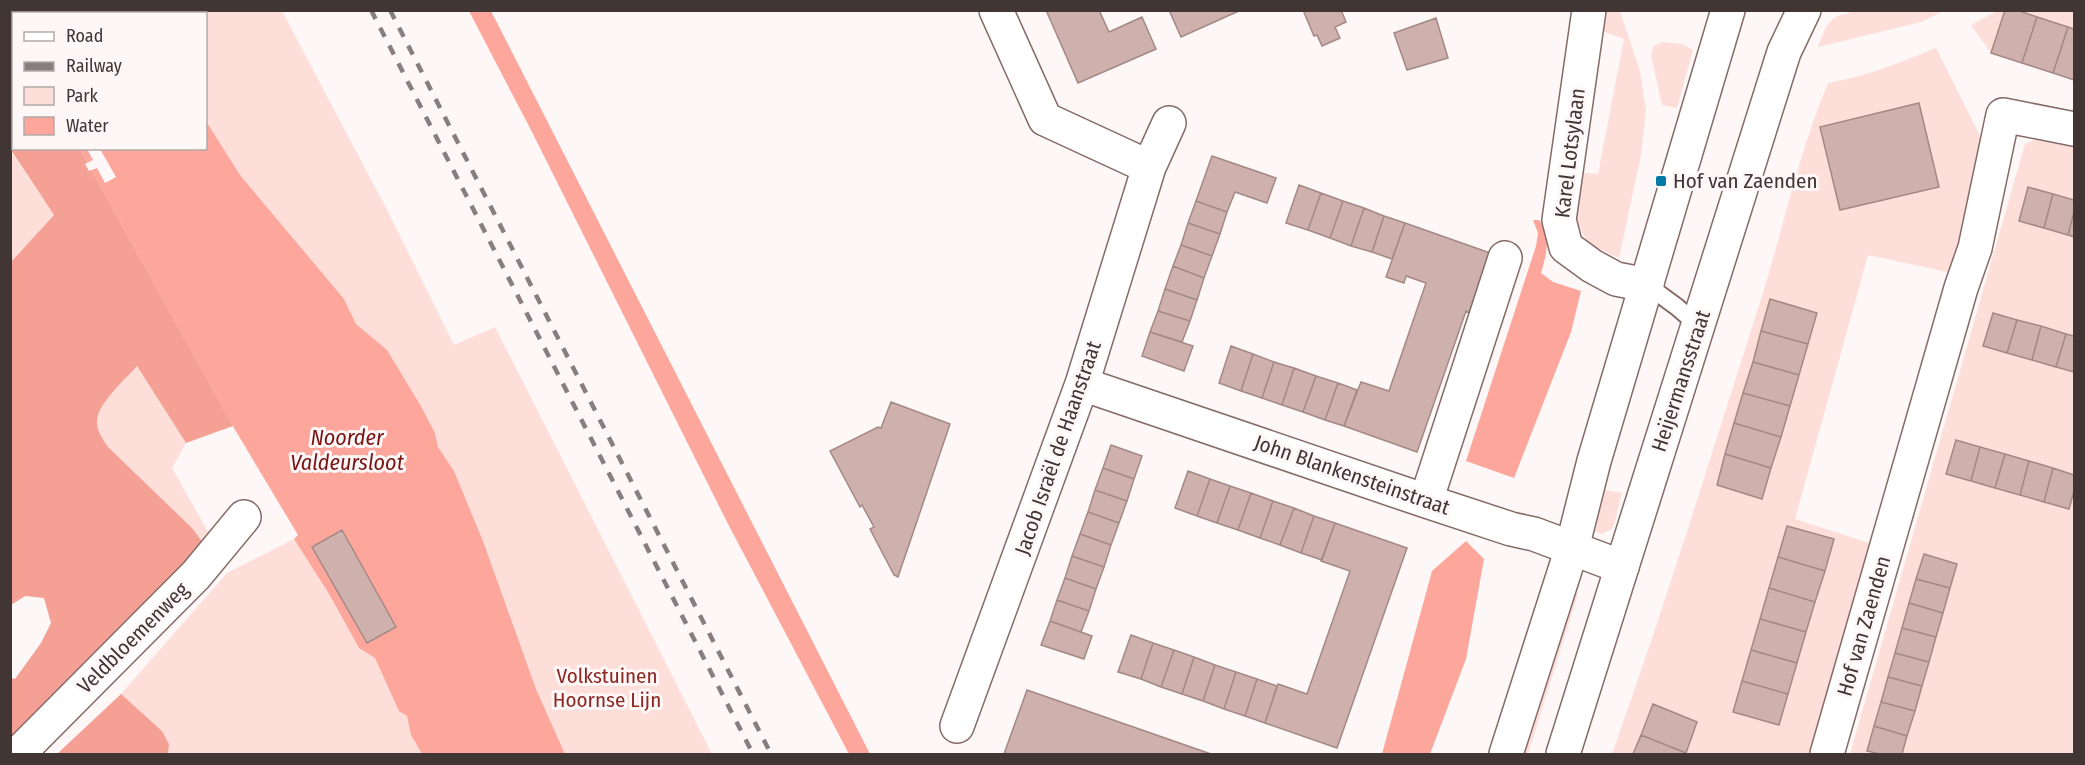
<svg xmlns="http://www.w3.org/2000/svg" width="2085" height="765" viewBox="0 0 2085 765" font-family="'Fira Sans Condensed',sans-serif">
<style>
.green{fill:#fdded9}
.forest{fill:#f5a095}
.water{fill:#fda79c}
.pier{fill:#fef7f7}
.building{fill:#ceb1ac;stroke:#a48884;stroke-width:1.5}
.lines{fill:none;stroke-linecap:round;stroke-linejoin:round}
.service-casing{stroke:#856b67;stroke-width:20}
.minor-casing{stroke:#856b67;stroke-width:36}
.secondary-casing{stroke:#856b67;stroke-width:36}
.service{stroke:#fff;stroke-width:16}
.minor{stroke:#fff;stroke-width:33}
.secondary{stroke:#fff;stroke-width:33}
.rail{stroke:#887e7d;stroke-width:4.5;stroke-dasharray:10 10;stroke-linecap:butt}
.poi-dot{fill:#017ba3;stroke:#fef7f7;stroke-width:2}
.labels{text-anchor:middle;stroke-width:6;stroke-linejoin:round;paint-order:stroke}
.street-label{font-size:21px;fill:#423635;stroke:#fef7f7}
.poi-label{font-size:21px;fill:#423635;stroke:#fef7f7;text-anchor:start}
.park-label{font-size:21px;fill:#8c2924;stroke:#fef7f7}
.water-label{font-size:22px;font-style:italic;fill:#771412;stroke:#fef7f7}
</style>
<rect width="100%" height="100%" fill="#fef7f7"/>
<path class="green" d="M133,11h149l105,199 67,135 41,-18 217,427h-147l-29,-65 -53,-148 -29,-70 -16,-24 -3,-14 -14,-27 -34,-56 -31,-26 -12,-25 -104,-124 -34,-54v-107h-71z
M1600,11h20l20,60 6,39 -5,45 -22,103 -30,-14 -12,-20 1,-52 20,2 26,-135 -28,-10z
M1856,11v-1l87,1 -22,11 -103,25c10,-27 11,-30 38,-36z
M1997,11h8l-14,42 -20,-28z
M2017,11h57v18z
M1662,42l20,2 11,6 -16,58 -15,-3 -11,-50 3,-9z
M1936,48l42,84 8,22 -34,119 -84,-18 -73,264 77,25 -62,210h-198c54,-151 101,-305 150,-458 22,-71 37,-144 66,-213 37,-6 73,-21 108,-35z
M2043,137l31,9v608h-224l175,-610z
M10,150l44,65 -43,47h-1z
M137,366l49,77 -14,25 40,71 -7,7 -12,-17 -85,-82c-5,-8 -12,-17 -11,-27 2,-18 28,-40 40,-54z
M1605,490l17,3 -9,35 -10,6 -8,-2z
M294,539l35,55 30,54 16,9 24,53 8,6 4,19 11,19h-254l1,-10 -7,-13 -41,-37 106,-121z
M1574,593l4,1 -50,160h-5z"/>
<path class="forest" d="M10,33l4,5v110l66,1 153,277 -47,17 -49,-77c-12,14 -38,36 -40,54 -1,10 6,19 11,27l85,82 12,17 -195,205 1,-73 4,1 26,-36 10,-20 -7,-25 -19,-2 -14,9v-343l43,-47 -43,-65z
M121,694l41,37 7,13 -1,10h-111z"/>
<path class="water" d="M133,11l2,2 -121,1 -1,24 -2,-5v-22z
M469,11h22l379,743h-21l-122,-232 -195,-390z
M206,121l34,54 104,124 12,25 31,26 34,56 14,27 3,14 16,24 29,70 53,148 29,65h-143l-11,-19 -4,-19 -8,-5 -24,-53 -16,-10 -30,-54 -35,-55 4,-4 -67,-112 -151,-274 126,-1z
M1533,220h6c13,15 7,36 2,53l12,9 28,9 -10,41 -57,146 -48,-17 70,-215 2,-13z
M1466,541l18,18 -18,100 -36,95h-48l50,-183z"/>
<path class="pier" d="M87,149h13l16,28 -11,6 -8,-15 -8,3 -4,-7 8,-4z"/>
<path class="building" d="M1046,10h53l10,22 33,-15 14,32 -78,34z
M1169,10h72l-60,27z
M1303,10h38l5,12 -11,5 5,11 -18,8 -5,-11 -3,1z
M2005,10h12l20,7 -15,46 -31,-10z
M2037,17l31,10 -15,46 -31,-10z
M1436,18l12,40 -41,12 -13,-37z
M2068,27l6,2v51l-21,-7z
M1919,103l20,84 -99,23 -20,-83z
M1212,156l64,22 -9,25 -32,-11 -8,20 -31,-11z
M1299,185l22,8 -13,37 -22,-7z
M2028,187l25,7 -9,34 -25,-7z
M1321,193l22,8 -13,37 -22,-8z
M2053,194l21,6v12l-6,23 -24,-7z
M1196,201l31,11 -7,22 -32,-11z
M1343,201l21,7 -13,38 -21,-8z
M1364,208l20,8 -12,36 -21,-6z
M2074,212v25l-6,-2z
M1384,216l21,7 -13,36 -20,-7z
M1188,223l32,11 -8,22 -31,-11z
M1405,223l88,31 -21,60 -6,-3 -49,141 -73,-26 17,-44 28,9 37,-108 -20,-7 -2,7 -18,-6z
M1181,245l31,11 -8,22 -31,-12z
M1173,266l31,12 -7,22 -32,-11z
M1165,289l32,11 -7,21 -32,-10z
M1770,299l47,14 -9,31 -47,-13z
M1158,311l32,10 -8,21 -32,-10z
M1993,313l24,7 -10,33 -24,-7z
M2017,320l24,6 -9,34 -25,-7z
M2041,326l25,8 -10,33 -24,-7z
M1761,331l47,13 -9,31 -46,-13z
M1150,332l43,14 -9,25 -42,-15z
M2066,334l8,2v36l-18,-5z
M1231,346l22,8 -12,37 -22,-8z
M1253,354l21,8 -12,36 -21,-7z
M1274,362l20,6 -12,37 -20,-7z
M1753,362l46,13 -9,31 -47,-13z
M1294,368l22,8 -13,36 -21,-7z
M1316,376l22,7 -13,37 -22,-8z
M1338,383l19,7 -13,36 -19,-6z
M1743,393l47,13 -9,31 -47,-14z
M891,402l59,22 -52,153 -4,-2 -24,-46 4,-2 -12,-22 -2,2 -30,-56 48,-24 3,1z
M1734,423l47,14 -10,31 -46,-14z
M1956,440l24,7 -9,34 -25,-7z
M1111,445l31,11 -8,23 -31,-11z
M1980,447l25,7 -10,34 -24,-7z
M1725,454l46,14 -9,31 -45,-14z
M2005,454l24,7 -9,34 -25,-7z
M2029,461l24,7 -9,34 -24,-7z
M1103,468l31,11 -7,22 -32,-11z
M2053,468l21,7v16l-5,18 -25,-7z
M1188,471l22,8 -13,37 -22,-8z
M1210,479l20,7 -13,37 -20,-7z
M1230,486l21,7 -13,37 -21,-7z
M1095,490l32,11 -8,22 -31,-11z
M1251,493l22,8 -13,37 -22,-8z
M1273,501l21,7 -14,37 -20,-7z
M1294,508l20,8 -13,37 -21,-8z
M1088,512l31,11 -8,22 -31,-11z
M1314,516l21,7 -13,37 -21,-7z
M1335,523l72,25 -70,200 -72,-25 13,-39 29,10 43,-123 -29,-10z
M1787,526l47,13 -9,32 -47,-14z
M342,530l54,97 -29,16 -55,-96z
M1080,534l31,11 -7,22 -32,-11z
M1924,554l33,10 -7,24 -34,-9z
M1072,556l32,11 -8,22 -31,-11z
M1778,557l47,14 -10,31 -46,-14z
M1065,578l31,11 -7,22 -32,-11z
M1916,579l34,9 -7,25 -34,-10z
M1769,588l46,14 -9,30 -46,-13z
M1057,600l32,11 -8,21 -31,-11z
M1909,603l34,10 -7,24 -34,-9z
M1760,619l46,13 -9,31 -46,-13z
M1050,621l42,15 -8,23 -43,-14z
M1902,628l34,9 -7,25 -34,-9z
M1131,635l22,8 -12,36 -23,-7z
M1153,643l21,7 -13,37 -20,-8z
M1174,650l20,7 -12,37 -21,-7z
M1751,650l46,13 -9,31 -46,-13z
M1895,653l34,9 -7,24 -34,-9z
M1194,657l21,8 -12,36 -21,-7z
M1215,665l21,7 -12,37 -21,-8z
M1236,672l21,7 -12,37 -21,-7z
M1888,677l34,9 -7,25 -34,-9z
M1257,679l20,7 -12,37 -20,-7z
M1742,681l46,13 -9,31 -46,-13z
M1027,690l184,64h-207z
M1881,702l34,9 -8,25 -33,-10z
M1653,704l44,18 -11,31 -45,-18z
M1874,726l33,10 -5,18h-22l-13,-3z
M1641,735l45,18 -1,1h-52z"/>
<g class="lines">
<defs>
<path id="service" d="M1647,285l30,22 22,19"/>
<path id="minor" d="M996,10l49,109 104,48
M1589,10l-30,210 7,27 26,19 24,13 31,6
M1082,384l344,117 85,28 23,5 88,33
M1426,501l79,-243
M957,726l125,-342 67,-217 20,-44
M18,754l178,-179 48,-58
M1827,754l134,-466 14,-40 28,-133 71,14"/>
<path id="secondary" d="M1506,754l66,-206 22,-87 134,-451
M1563,754l221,-702 20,-42"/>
</defs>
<use href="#service" class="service-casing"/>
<use href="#minor" class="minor-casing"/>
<use href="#secondary" class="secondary-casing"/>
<use href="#service" class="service"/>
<use href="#minor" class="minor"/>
<use href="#secondary" class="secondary"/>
<path class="rail" d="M371,10l382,744
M390,10l381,744"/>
</g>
<rect class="poi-dot" x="1655" y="175" width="12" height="12" rx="3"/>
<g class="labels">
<g class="street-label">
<text transform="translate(1570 153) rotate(-83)" y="7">Karel Lotsylaan</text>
<text transform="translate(1681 381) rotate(-72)" y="7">Heijermansstraat</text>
<text transform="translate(1058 448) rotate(-71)" y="7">Jacob Israël de Haanstraat</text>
<text transform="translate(1352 475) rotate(19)" y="7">John Blankensteinstraat</text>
<text transform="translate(1864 626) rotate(-74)" y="7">Hof van Zaenden</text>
<text transform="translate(133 638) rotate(-45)" y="7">Veldbloemenweg</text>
</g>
<g class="poi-label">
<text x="1673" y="188">Hof van Zaenden</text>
</g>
<g class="park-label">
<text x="607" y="683">Volkstuinen<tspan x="607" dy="24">Hoornse Lijn</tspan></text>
</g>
<g class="water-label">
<text x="347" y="445">Noorder<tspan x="347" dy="25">Valdeursloot</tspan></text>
</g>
</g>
<rect width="2085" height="765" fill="none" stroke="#423635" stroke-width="24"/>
<rect x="12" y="12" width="195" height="138" fill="#fef7f7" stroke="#b3aaa9" stroke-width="1.5"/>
<rect x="24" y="32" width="30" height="9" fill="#ffffff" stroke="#b3aaa9" stroke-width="1.5"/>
<text x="66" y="42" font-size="18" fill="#423635">Road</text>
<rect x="24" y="62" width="30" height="9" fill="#887e7d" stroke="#b3aaa9" stroke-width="1.5"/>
<text x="66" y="72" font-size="18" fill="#423635">Railway</text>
<rect x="24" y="87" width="30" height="18" fill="#fdded9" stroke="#b3aaa9" stroke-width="1.5"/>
<text x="66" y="102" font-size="18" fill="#423635">Park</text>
<rect x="24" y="117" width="30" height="18" fill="#fda79c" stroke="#b3aaa9" stroke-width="1.5"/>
<text x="66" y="132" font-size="18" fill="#423635">Water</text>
</svg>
